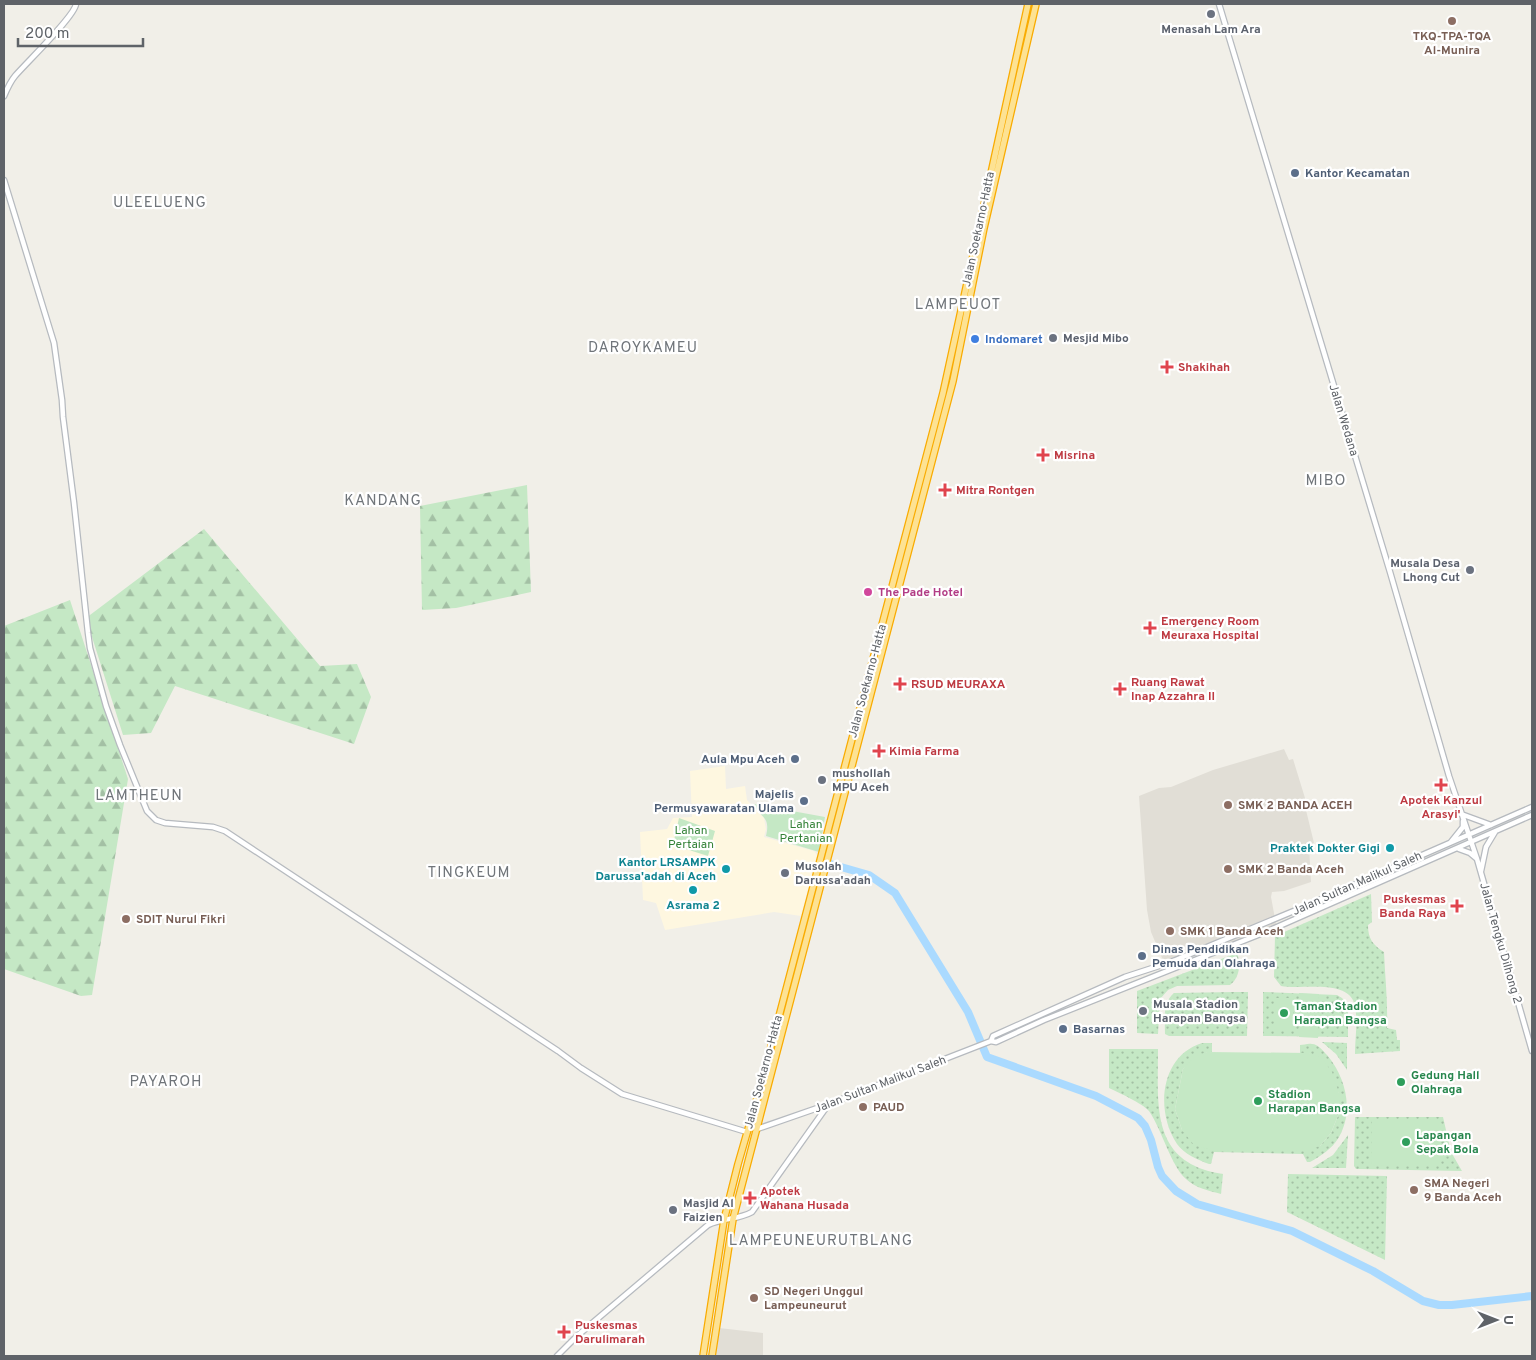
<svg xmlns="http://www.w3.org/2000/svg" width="1536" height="1360" viewBox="0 0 1536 1360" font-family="Overpass,sans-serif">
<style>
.commercial{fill:#fef7e0}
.education{fill:#e1ded6}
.grass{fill:url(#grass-dots)}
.forest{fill:url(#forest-firs)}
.park{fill:#c5e8c5}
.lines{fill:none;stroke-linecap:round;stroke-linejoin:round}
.river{stroke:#aadaff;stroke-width:8}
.secondary-casing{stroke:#b6babf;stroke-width:7}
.highway-casing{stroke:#f9ab00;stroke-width:8}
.secondary{stroke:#fff;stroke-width:4.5}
.highway{stroke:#fde293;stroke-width:5.5}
.worship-dot{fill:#6b7280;stroke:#fff;stroke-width:2}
.education-dot{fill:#8d6e63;stroke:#fff;stroke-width:2}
.service-dot{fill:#5c6f8a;stroke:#fff;stroke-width:2}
.shop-dot{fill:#3f7fe0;stroke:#fff;stroke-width:2}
.health-dot{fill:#e0444e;stroke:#fff;stroke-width:2}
.hotel-dot{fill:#d1479c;stroke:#fff;stroke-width:2}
.culture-dot{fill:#0f9aa8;stroke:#fff;stroke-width:2}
.leisure-dot{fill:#2e9e5b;stroke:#fff;stroke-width:2}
.labels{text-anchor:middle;stroke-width:4.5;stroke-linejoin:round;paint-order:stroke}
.worship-label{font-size:12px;font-weight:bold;fill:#5b616d;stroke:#fff;text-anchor:start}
.education-label{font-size:12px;font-weight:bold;fill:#785e54;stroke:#fff;text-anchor:start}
.service-label{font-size:12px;font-weight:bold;fill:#4e5e75;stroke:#fff;text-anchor:start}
.street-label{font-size:12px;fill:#5f6368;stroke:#fff}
.shop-label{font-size:12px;font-weight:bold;fill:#366cbe;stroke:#fff;text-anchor:start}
.health-label{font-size:12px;font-weight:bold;fill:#be3a42;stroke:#fff;text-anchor:start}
.hotel-label{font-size:12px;font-weight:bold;fill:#b23c85;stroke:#fff;text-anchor:start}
.park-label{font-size:12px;fill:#348238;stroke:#fff}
.culture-label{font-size:12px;font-weight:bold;fill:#0d838f;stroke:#fff;text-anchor:end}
.leisure-label{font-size:12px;font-weight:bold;fill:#27864d;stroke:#fff;text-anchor:start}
.quarter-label{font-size:15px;letter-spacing:1px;fill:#70757a;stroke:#fff}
</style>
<defs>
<pattern id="grass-dots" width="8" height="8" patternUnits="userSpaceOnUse" patternTransform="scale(1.25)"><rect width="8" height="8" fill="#c5e8c5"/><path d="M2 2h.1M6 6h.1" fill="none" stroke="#a3c0a4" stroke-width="1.8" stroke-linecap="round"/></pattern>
<pattern id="forest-firs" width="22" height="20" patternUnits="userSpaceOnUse" patternTransform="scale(1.25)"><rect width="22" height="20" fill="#c5e8c5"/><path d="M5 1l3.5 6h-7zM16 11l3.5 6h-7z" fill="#a3c0a4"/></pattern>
</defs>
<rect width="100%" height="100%" fill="#f1efe8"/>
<path class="commercial" d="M725,766l1,23 19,-3 2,14 17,18 2,11 -2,8 50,14 3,4 -16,61 -27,-4 -109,18 -9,-27 -13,-3 -3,-68 27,-3 6,-11 19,-1 -2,-46z"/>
<path class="education" d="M1284,749l5,11 4,-1 12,39v8l9,37 -5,3 2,36 -27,9 -12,1 -1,5 5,27 -25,12 -86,29 -14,-33 -4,-22 -8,-114 20,-8 12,-1 42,-17z
M719,1328l44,5v23h-47z"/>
<path class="grass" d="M1371,894l1,28 -4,3c0,14 5,20 16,27 1,25 4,50 3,76l9,2 1,10h3v11l-45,3c0,-15 3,-33 0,-48 -5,-28 -53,-16 -74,-20l-7,-9 1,-41z
M1237,953c4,10 3,25 -7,32l-53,1 -9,4 -8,9 -2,35 -21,-1v-42z
M1236,992h12l-1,44h-78l-4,-2c0,-14 -3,-31 9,-41z
M1263,992l74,3 5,3 6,7v32l-85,-1z
M1322,1042l25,1v27l-11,-16z
M1202,1043h10v9h-5l-24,17 -8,40 7,21 138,16 11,-13 8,-20v-20l-30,-40h-9v-8c4,0 8,-2 12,-1 6,0 11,7 15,11 19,22 27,56 12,82 -7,12 -18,19 -29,25h-3l-4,-8 -89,-2 -3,12h-2c-11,-4 -25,-10 -32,-20 -22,-33 -17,-88 25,-101z
M1109,1049h49c0,57 -8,114 65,125l-2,20c-11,-3 -26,-6 -35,-15 -15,-13 -24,-49 -37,-68 -7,-8 -30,-18 -40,-23z
M1355,1117h88l8,35 11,19 -106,-2 -2,-3z
M1348,1135l-2,33h-34l21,-13z
M1288,1174l99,2 -2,84 -98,-48z"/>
<path class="forest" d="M527,485l4,107 -75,16 -34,2 -2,-104z
M204,529l116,137 37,-2 14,33 -17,47 -179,-58 -24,47 -28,2 -37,-117z
M70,600l58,179 -36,216 -11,1 -77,-27v-343z"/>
<path class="park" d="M754,804l71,13 -6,35 -53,-16c5,-21 -6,-17 -12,-32z
M679,818l36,13 -7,25 -35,-11z
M1299,993l20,1 -1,44 -19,-1z
M1275,998h19l-1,31h-18z
M1207,1052l102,1 12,4 11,15 7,21v20l-8,20 -11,13 -16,5 -93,-1 -17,-5 -12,-15 -7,-21 8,-40 12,-13z
M1372,1119l69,1 -1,46 -69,-1z"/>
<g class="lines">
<path class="river" d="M827,863l42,12 26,18 73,119 19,45 109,39 42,22 7,8 6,14 7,27 4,9 14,15 21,13 95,27 81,40 50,30 16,4h13l80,-9"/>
<defs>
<path id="secondary" d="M1219,4l171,568 59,204 28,83 55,192
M4,96c3,-7 6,-14 11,-20 11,-13 60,-60 61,-72
M4,180l50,163 8,57 1,17 11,86 14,130 2,15 16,58 14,39 27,66 9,9 9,3 48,4 12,4 333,220 23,17 41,26 125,38
M1461,814l30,11
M1451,842l12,-15v-6
M1459,849l11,4 6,5
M1481,871l5,-24 9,-15
M991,1041l2,-5 132,-59 46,-15 130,-54 231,-101
M757,1129l72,-25 162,-63 5,1 48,-22 224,-89 264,-116
M557,1356l20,-20 131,-111c14,-7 30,-5 44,-13l76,-107"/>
<path id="highway" d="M703,1356l21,-136 14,-56 24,-83 181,-688 85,-389
M712,1356l21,-137 220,-838 31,-153 52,-224"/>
</defs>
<use href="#secondary" class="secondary-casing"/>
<use href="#highway" class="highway-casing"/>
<use href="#secondary" class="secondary"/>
<use href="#highway" class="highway"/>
</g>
<g class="worship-dot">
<circle cx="1211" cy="14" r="5"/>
<circle cx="1053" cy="338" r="5"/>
<circle cx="1470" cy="570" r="5"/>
<circle cx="822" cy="780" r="5"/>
<circle cx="785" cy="873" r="5"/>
<circle cx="1143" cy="1011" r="5"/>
<circle cx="673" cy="1210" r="5"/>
</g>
<g class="education-dot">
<circle cx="1452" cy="21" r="5"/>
<circle cx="1228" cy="805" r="5"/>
<circle cx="1228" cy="869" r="5"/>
<circle cx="126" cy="919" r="5"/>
<circle cx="1170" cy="931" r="5"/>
<circle cx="863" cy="1107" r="5"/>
<circle cx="1414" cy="1190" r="5"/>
<circle cx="754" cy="1298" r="5"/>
</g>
<g class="service-dot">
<circle cx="1295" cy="173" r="5"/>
<circle cx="795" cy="759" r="5"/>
<circle cx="804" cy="801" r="5"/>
<circle cx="1142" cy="956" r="5"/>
<circle cx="1063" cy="1029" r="5"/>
</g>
<circle class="shop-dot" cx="975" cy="339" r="5"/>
<g class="health-dot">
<path d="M1164.5 359.5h5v5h5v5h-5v5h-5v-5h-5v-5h5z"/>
<path d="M1040.5 447.5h5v5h5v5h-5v5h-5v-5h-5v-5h5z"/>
<path d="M942.5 482.5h5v5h5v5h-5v5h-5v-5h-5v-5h5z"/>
<path d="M1147.5 620.5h5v5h5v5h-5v5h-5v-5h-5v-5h5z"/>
<path d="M897.5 676.5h5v5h5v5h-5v5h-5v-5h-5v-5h5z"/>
<path d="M1117.5 681.5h5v5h5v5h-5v5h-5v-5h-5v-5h5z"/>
<path d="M876.5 743.5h5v5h5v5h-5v5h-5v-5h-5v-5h5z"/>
<path d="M1438.5 777.5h5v5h5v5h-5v5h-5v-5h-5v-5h5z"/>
<path d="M1454.5 898.5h5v5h5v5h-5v5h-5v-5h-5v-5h5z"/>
<path d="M747.5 1190.5h5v5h5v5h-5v5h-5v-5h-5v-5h5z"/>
<path d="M561.5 1324.5h5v5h5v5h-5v5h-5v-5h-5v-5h5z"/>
</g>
<circle class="hotel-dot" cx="868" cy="592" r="5"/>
<g class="culture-dot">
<circle cx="1390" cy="848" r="5"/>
<circle cx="726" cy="869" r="5"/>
<circle cx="693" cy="890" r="5"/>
</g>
<g class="leisure-dot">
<circle cx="1284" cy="1013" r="5"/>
<circle cx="1401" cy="1082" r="5"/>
<circle cx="1258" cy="1101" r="5"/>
<circle cx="1406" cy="1142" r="5"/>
</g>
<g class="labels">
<g class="worship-label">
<text x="1211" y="33" text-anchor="middle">Menasah Lam Ara</text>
<text x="1063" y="342">Mesjid Mibo</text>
<text x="1460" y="567" text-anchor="end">Musala Desa<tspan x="1460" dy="14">Lhong Cut</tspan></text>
<text x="832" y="777">mushollah<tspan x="832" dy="14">MPU Aceh</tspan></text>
<text x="795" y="870">Musolah<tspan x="795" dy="14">Darussa'adah</tspan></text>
<text x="1153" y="1008">Musala Stadion<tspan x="1153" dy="14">Harapan Bangsa</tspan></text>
<text x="683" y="1207">Masjid Al<tspan x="683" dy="14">Faizien</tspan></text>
</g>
<g class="education-label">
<text x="1452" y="40" text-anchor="middle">TKQ-TPA-TQA<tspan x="1452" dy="14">Al-Munira</tspan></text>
<text x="1238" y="809">SMK 2 BANDA ACEH</text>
<text x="1238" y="873">SMK 2 Banda Aceh</text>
<text x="136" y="923">SDIT Nurul Fikri</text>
<text x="1180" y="935">SMK 1 Banda Aceh</text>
<text x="873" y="1111">PAUD</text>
<text x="1424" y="1187">SMA Negeri<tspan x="1424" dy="14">9 Banda Aceh</tspan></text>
<text x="764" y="1295">SD Negeri Unggul<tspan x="764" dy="14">Lampeuneurut</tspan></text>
</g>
<g class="service-label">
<text x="1305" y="177">Kantor Kecamatan</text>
<text x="785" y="763" text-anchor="end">Aula Mpu Aceh</text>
<text x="794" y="798" text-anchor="end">Majelis<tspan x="794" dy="14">Permusyawaratan Ulama</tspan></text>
<text x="1152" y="953">Dinas Pendidikan<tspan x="1152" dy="14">Pemuda dan Olahraga</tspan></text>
<text x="1073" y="1033">Basarnas</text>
</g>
<g class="street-label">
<text transform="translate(978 229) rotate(-78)" y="4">Jalan Soekarno-Hatta</text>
<text transform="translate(1344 420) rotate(73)" y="4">Jalan Wedana</text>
<text transform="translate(867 681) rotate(-75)" y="4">Jalan Soekarno-Hatta</text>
<text transform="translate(1357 883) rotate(-24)" y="4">Jalan Sultan Malikul Saleh</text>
<text transform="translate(1501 943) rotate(74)" y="4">Jalan Tengku Dilhong 2</text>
<text transform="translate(763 1072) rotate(-75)" y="4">Jalan Soekarno-Hatta</text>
<text transform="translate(880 1084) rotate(-21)" y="4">Jalan Sultan Malikul Saleh</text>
</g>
<g class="shop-label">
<text x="985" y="343">Indomaret</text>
</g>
<g class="health-label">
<text x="1178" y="371">Shakihah</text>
<text x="1054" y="459">Misrina</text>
<text x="956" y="494">Mitra Rontgen</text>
<text x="1161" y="625">Emergency Room<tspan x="1161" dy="14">Meuraxa Hospital</tspan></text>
<text x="1131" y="686">Ruang Rawat<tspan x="1131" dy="14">Inap Azzahra II</tspan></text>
<text x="911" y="688">RSUD MEURAXA</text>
<text x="889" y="755">Kimia Farma</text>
<text x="1441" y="804" text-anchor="middle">Apotek Kanzul<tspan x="1441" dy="14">Arasyi'</tspan></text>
<text x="1446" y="903" text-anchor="end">Puskesmas<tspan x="1446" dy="14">Banda Raya</tspan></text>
<text x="760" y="1195">Apotek<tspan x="760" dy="14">Wahana Husada</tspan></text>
<text x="575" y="1329">Puskesmas<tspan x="575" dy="14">Darulimarah</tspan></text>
</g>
<g class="hotel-label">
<text x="878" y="596">The Pade Hotel</text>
</g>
<g class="park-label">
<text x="806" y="828">Lahan<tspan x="806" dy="14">Pertanian</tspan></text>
<text x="691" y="834">Lahan<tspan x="691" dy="14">Pertaian</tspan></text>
</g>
<g class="culture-label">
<text x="1380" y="852">Praktek Dokter Gigi</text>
<text x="716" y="866">Kantor LRSAMPK<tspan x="716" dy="14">Darussa'adah di Aceh</tspan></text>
<text x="693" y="909" text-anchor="middle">Asrama 2</text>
</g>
<g class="leisure-label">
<text x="1294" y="1010">Taman Stadion<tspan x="1294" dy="14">Harapan Bangsa</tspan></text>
<text x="1411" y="1079">Gedung Hall<tspan x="1411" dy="14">Olahraga</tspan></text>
<text x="1268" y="1098">Stadion<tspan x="1268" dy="14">Harapan Bangsa</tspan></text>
<text x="1416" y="1139">Lapangan<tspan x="1416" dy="14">Sepak Bola</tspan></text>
</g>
<g class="quarter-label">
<text x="160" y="207">ULEELUENG</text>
<text x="958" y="309">LAMPEUOT</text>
<text x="643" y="352">DAROYKAMEU</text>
<text x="1326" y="485">MIBO</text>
<text x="383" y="505">KANDANG</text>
<text x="139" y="800">LAMTHEUN</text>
<text x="469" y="877">TINGKEUM</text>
<text x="166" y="1086">PAYAROH</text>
<text x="821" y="1245">LAMPEUNEURUTBLANG</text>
</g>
</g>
<rect width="1536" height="1360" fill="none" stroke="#5f6368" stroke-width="10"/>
<g transform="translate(1496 1320) rotate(90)" stroke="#ffffff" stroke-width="4" paint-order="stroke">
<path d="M0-4L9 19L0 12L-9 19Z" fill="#5f6368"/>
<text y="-8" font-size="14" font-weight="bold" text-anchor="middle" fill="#5f6368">U</text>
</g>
<path d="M18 38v8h125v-8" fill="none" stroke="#5f6368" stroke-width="2.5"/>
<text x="25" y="38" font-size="15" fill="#5f6368" stroke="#ffffff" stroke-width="4" paint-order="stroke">200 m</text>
</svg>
